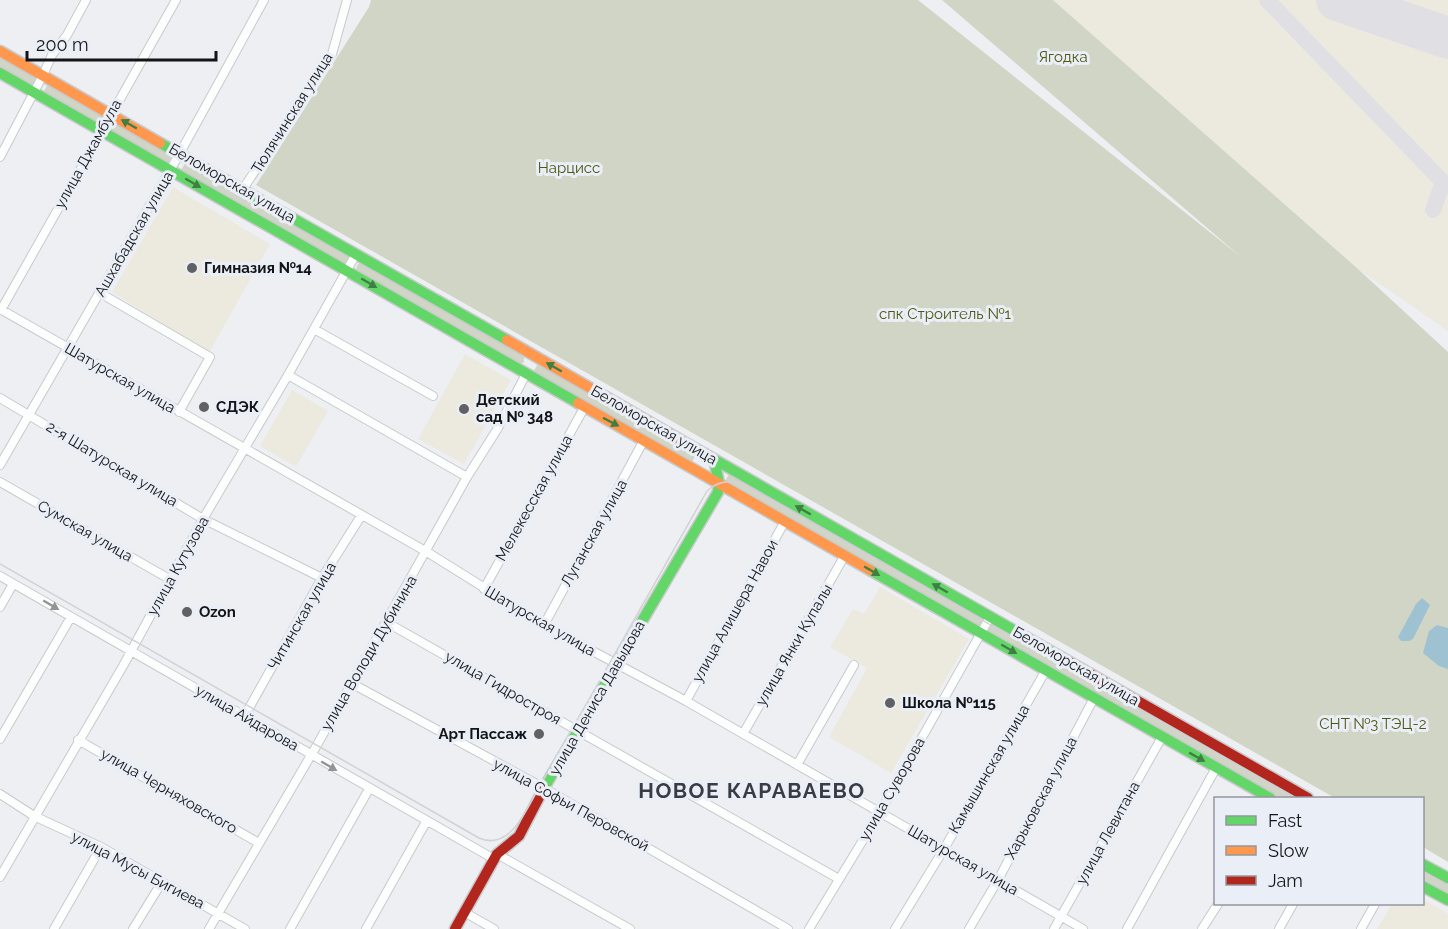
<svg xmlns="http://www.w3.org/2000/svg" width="1448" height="929" viewBox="0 0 1448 929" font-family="Raleway,sans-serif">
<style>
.industrial{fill:#ece9df}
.green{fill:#d1d5c6}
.water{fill:#9ec2d1}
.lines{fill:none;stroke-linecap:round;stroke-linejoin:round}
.taxiway{stroke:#e0e0e4;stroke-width:16}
.runway{stroke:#e0e0e4;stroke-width:42}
.street-casing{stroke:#c8c9cc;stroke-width:10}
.fast-casing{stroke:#c8c9cc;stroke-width:13}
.slow-casing{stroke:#c8c9cc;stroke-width:13}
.jam-casing{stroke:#c8c9cc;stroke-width:13}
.street{stroke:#fcfdfd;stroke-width:8}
.fast{stroke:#63d668;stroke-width:10}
.slow{stroke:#ff974d;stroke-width:10}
.jam{stroke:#b3261e;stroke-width:10}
.tram{stroke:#d2d2d4;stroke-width:1.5}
.oneway{fill:#3f7f43}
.oneway2{fill:#939495}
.poi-dot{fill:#5f6163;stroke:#eaeef6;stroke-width:2}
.labels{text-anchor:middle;stroke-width:6;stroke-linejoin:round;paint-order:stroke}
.park-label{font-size:15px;fill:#4f5812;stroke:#eaeef6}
.street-label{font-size:15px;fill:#131416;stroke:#eaeef6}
.poi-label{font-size:15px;font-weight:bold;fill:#131416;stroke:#eaeef6;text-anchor:start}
.district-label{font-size:21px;font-weight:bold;letter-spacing:1.5px;fill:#393c42;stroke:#eaeef6}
</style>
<rect width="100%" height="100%" fill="#edeff3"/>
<path class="industrial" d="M1053,0h395v331l-90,-62z
M173,187l97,57 -61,109 -97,-61z
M465,354l46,26 -47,84 -46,-25z
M292,390l36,21 -32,56 -36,-21z
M880,587l89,52 -78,134 -62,-36 38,-69 -37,-21 23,-38 11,5z
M1423,899l25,15v15h-71l15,-25h30z"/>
<path class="green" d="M371,0h547l323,257 -299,-257h111l305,269 90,83v510l-25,-15 -1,-49h-87l-1079,-613 113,-178z
M0,56l37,22 -5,9 -32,-19z
M48,84l57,33 -5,9 -57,-33z
M115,122l58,33 -5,9 -58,-33z
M186,162l163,92 1,7 -7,3 -163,-92z
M362,262l162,94v6l-5,3 -163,-94 1,-6z
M538,364l159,89 -5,9 -159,-90z
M731,471l255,148 -6,10 -255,-148z
M993,621l307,177h-25l-289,-165z
M1423,869l25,14v15l-25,-15z"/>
<path class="water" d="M1422,598l8,7 -17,34 -4,2h-8l-3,-4 18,-33z
M1437,625l11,3v41l-9,-3 -16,-13 6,-22z"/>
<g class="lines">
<path class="taxiway" d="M1267,0l176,182 -10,28"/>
<path class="runway" d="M1337,0l111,38"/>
<defs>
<path id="street" d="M0,157l43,-82 9,-20 15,-20 19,-35
M243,189l89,-135 15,-54
M100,293l110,64 -31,55
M0,309l427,243 117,73 142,76 397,228
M1,310l175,-310
M314,329l119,67
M288,375l179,102
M0,398l203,121 119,59
M0,465l180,-312 84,-153
M0,482l171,98
M0,576l494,283
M484,589l100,-181
M0,607l13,-23
M386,622l453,257
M544,625l100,-185
M351,683l193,105 244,141
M686,701l99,-180
M244,717l78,-139 39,-62
M743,734l102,-179
M0,739l71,-122
M78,740l181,103
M797,765l57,-100
M0,794l34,22 67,31 144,82
M497,854l133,75
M0,877l123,-211 80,-147 85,-144 68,-121
M464,912l30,17
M54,929l47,-82
M133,929l29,-47
M209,929l108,-184 150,-268 31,-49 28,-54
M290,929l79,-140
M366,929l60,-107
M809,929l71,-117 110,-195
M895,929l49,-80 102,-179
M969,929l29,-49 96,-182
M1054,929l108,-192
M1127,929l89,-161
M1202,929l16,-25
M1279,929l14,-25
M1361,929l14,-25"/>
<path id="fast" d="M0,73l578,330
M160,143l347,197
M696,449l370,211
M870,570l400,228
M544,788l174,-296 1,-9 -5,-24
M1422,864l26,14
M1422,886l26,14"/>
<path id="slow" d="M0,51l160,92
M507,340l189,109
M578,403l292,167"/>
<path id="jam" d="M1066,660l242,138
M455,929l42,-75 22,-18 25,-48"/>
</defs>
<use href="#street" class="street-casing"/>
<use href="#fast" class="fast-casing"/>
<use href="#slow" class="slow-casing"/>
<use href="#jam" class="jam-casing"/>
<use href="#street" class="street"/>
<use href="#fast" class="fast"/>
<use href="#slow" class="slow"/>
<use href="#jam" class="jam"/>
<path class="tram" d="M0,564l479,274c32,14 48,-31 61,-52l167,-295c10,-9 20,-11 34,-8l554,315
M1422,871l26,15"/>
</g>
<defs><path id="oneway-solid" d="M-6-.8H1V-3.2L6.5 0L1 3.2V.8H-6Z" transform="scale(1.5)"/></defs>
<g class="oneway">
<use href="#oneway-solid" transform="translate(129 124) rotate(-150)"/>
<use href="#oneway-solid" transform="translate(193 183) rotate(30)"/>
<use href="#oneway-solid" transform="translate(369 283) rotate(30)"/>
<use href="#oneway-solid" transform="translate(554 367) rotate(-150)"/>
<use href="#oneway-solid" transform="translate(611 422) rotate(28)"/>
<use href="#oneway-solid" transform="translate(803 510) rotate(-150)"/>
<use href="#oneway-solid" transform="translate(872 571) rotate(30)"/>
<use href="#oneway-solid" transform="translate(940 588) rotate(-150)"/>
<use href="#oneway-solid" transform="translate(1009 649) rotate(30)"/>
<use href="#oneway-solid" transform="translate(1197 757) rotate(29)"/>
</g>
<g class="oneway2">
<use href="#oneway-solid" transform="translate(51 605) rotate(30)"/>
<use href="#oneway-solid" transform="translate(329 766) rotate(30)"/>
</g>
<g class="poi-dot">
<circle cx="192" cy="268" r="6"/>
<circle cx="204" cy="407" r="6"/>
<circle cx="464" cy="409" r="6"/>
<circle cx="187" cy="612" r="6"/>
<circle cx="890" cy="703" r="6"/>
<circle cx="539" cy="734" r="6"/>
</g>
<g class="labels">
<g class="park-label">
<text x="1063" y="62">Ягодка</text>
<text x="569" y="173">Нарцисс</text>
<text x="945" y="319">спк Строитель №1</text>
<text x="1373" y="729">СНТ №3 ТЭЦ-2</text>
</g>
<g class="street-label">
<text transform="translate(292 113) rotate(-58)" y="5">Тюлячинская улица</text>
<text transform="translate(88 154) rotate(-61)" y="5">улица Джамбула</text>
<text transform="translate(232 183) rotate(30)" y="5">Беломорская улица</text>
<text transform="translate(134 234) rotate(-60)" y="5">Ашхабадская улица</text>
<text transform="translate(120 378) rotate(30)" y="5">Шатурская улица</text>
<text transform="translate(654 425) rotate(30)" y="5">Беломорская улица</text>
<text transform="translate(112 464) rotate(31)" y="5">2-я Шатурская улица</text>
<text transform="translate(534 498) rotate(-61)" y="5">Мелекесская улица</text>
<text transform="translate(85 531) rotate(30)" y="5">Сумская улица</text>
<text transform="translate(594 533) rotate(-61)" y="5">Луганская улица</text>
<text transform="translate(178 566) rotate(-61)" y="5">улица Кутузова</text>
<text transform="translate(735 611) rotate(-61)" y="5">улица Алишера Навои</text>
<text transform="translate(302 616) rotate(-60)" y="5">Читинская улица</text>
<text transform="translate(540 621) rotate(30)" y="5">Шатурская улица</text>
<text transform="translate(794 645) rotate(-60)" y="5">улица Янки Купалы</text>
<text transform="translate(369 653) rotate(-60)" y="5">улица Володи Дубинина</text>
<text transform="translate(1076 666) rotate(30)" y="5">Беломорская улица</text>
<text transform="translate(503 688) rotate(30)" y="5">улица Гидростроя</text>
<text transform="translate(597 698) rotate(-60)" y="5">улица Дениса Давыдова</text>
<text transform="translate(247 718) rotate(30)" y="5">улица Айдарова</text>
<text transform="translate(989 769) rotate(-60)" y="5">Камышинская улица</text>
<text transform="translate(892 789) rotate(-60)" y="5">улица Суворова</text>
<text transform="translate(169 791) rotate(30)" y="5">улица Черняховского</text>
<text transform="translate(1041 798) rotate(-62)" y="5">Харьковская улица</text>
<text transform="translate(571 805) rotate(29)" y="5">улица Софьи Перовской</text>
<text transform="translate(1108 833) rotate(-61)" y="5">улица Левитана</text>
<text transform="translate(963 860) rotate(30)" y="5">Шатурская улица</text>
<text transform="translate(138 870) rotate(28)" y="5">улица Мусы Бигиева</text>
</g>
<g class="poi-label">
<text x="204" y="273">Гимназия №14</text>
<text x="476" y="405">Детский<tspan x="476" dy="17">сад № 348</tspan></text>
<text x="216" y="412">СДЭК</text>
<text x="199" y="617">Ozon</text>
<text x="902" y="708">Школа №115</text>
<text x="527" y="739" text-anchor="end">Арт Пассаж</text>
</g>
<g class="district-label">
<text x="752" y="798">НОВОЕ КАРАВАЕВО</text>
</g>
</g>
<rect x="1214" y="797" width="210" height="108" fill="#eaeef6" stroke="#94979c" stroke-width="1.5"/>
<rect x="1226" y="816" width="30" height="9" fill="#63d668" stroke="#94979c" stroke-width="1.5"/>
<text x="1268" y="827" font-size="18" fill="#131416">Fast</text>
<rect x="1226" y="846" width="30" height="9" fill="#ff974d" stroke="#94979c" stroke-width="1.5"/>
<text x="1268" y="857" font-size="18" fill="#131416">Slow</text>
<rect x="1226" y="876" width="30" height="9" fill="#b3261e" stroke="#94979c" stroke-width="1.5"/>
<text x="1268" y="887" font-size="18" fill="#131416">Jam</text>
<path d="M27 51v9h189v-9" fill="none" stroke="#131416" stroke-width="3"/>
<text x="36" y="51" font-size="18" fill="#131416" stroke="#eaeef6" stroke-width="4.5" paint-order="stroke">200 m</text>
</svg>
